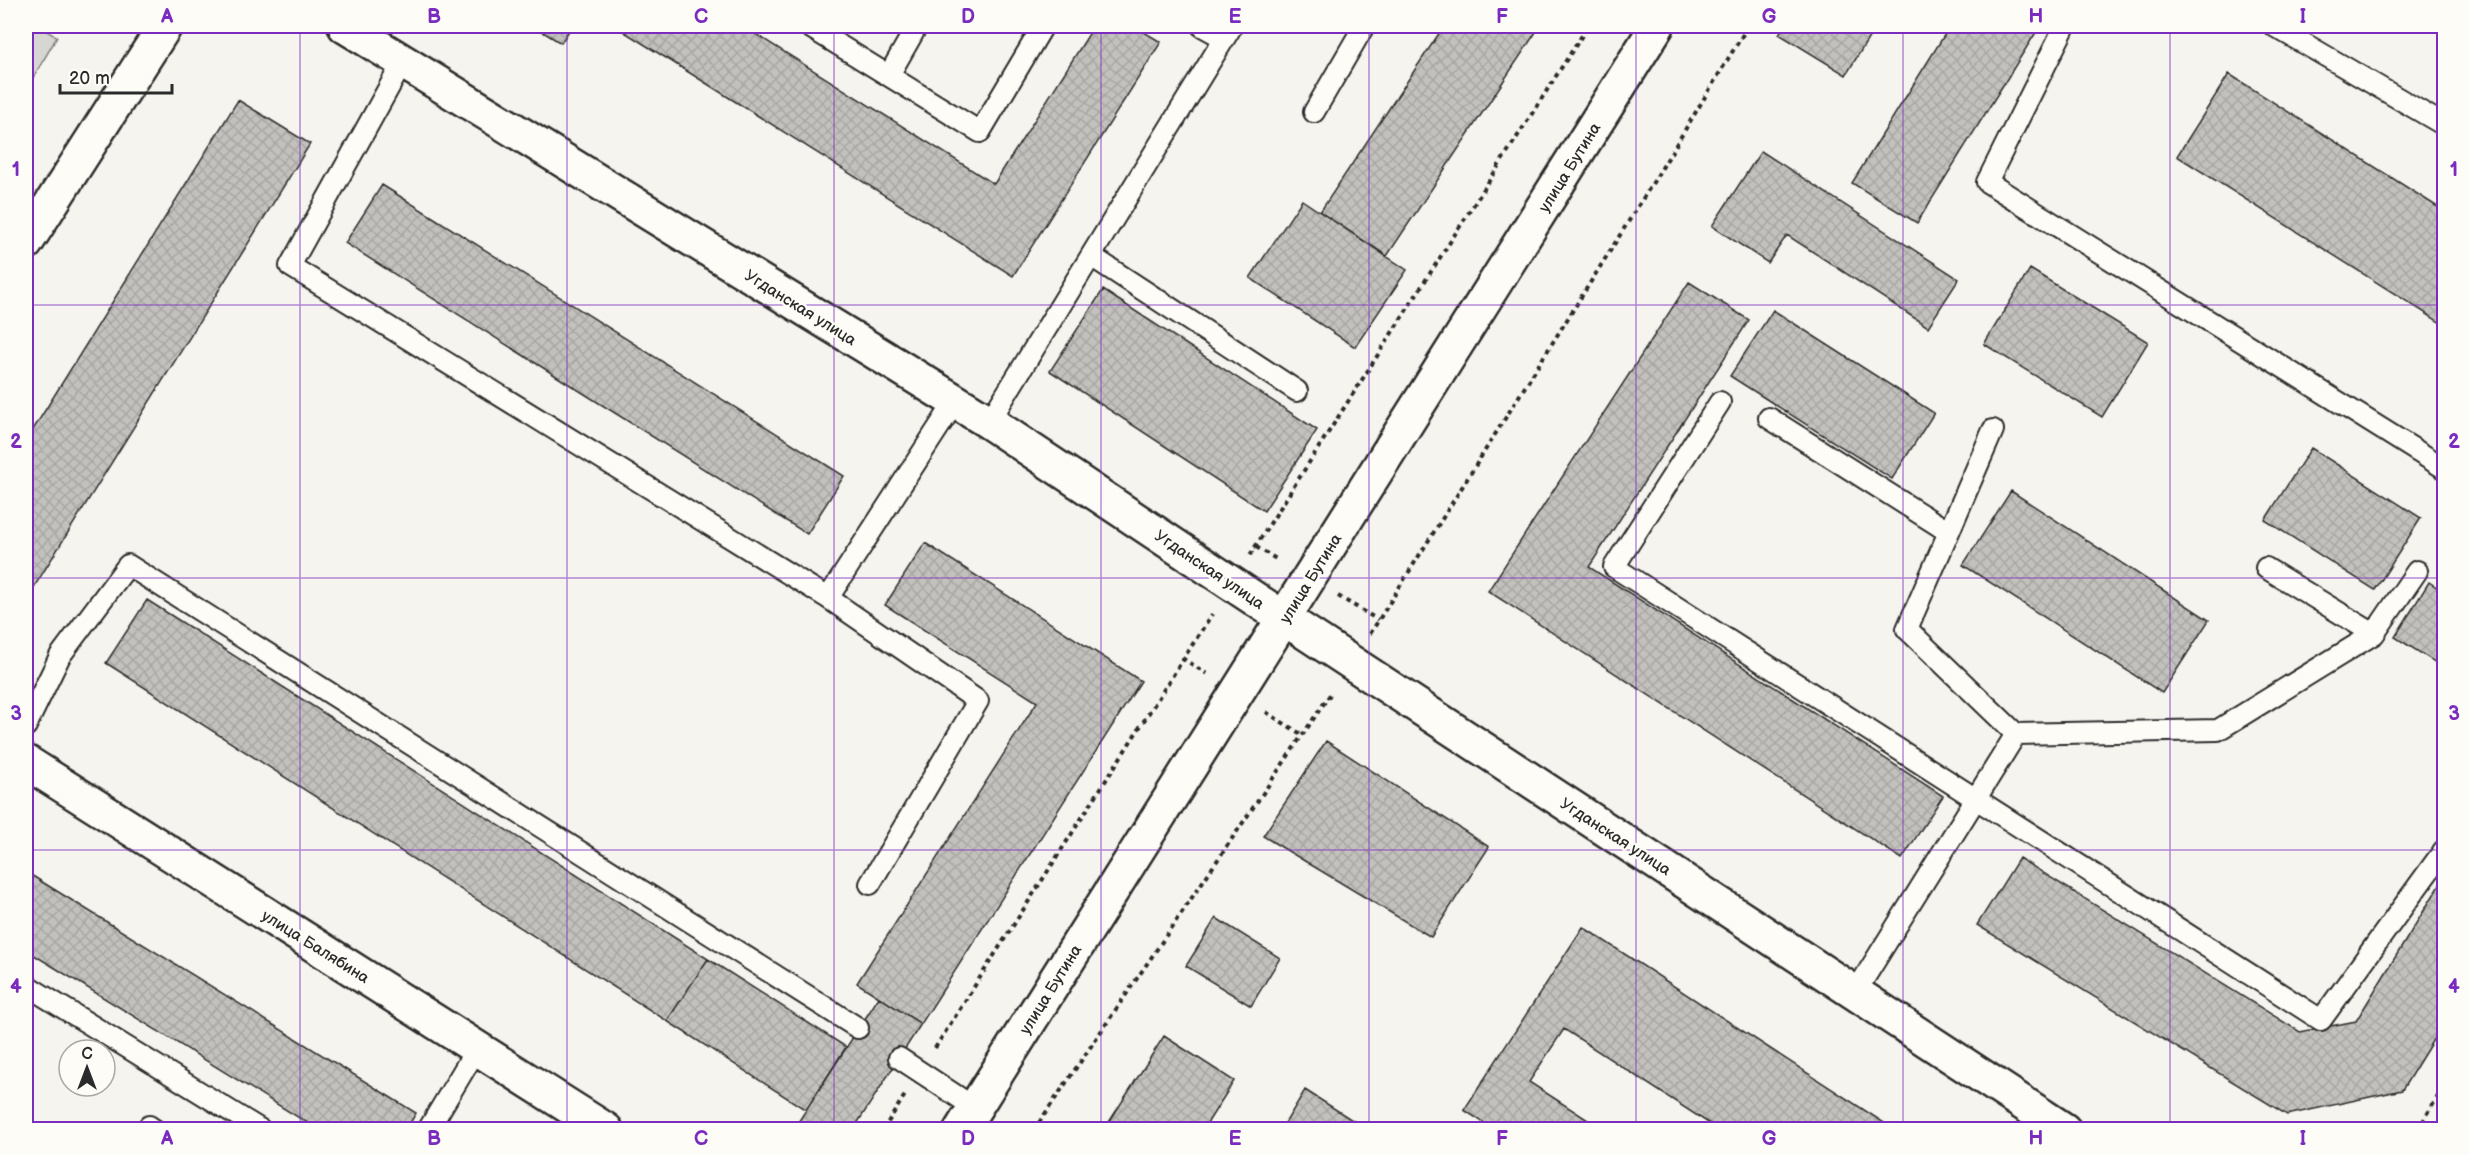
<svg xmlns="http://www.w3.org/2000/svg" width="2470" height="1155" viewBox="0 0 2470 1155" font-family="'Balsamiq Sans',sans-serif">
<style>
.green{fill:#d7d6d2;stroke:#81807e;stroke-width:1.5}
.building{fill:url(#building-cross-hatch);stroke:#2b2b2b;stroke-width:1.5}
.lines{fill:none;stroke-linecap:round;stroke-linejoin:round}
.service-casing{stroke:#2b2b2b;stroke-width:24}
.minor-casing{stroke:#2b2b2b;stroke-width:38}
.secondary-casing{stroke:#2b2b2b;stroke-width:38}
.path{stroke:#2b2b2b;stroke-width:4;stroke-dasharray:4.5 4.5;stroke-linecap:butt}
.service{stroke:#fdfcf7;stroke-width:20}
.minor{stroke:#fdfcf7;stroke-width:33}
.secondary{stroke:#fdfcf7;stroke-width:33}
.grid{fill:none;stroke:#7b2cbf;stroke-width:1.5;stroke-opacity:0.55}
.labels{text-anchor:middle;stroke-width:5;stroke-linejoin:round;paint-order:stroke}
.street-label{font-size:16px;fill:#2b2b2b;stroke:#fdfcf7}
.neatline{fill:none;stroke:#7b2cbf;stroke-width:2}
.grid-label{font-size:20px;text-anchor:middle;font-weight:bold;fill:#7b2cbf}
</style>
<defs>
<pattern id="building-cross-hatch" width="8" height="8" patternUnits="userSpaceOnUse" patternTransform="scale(1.5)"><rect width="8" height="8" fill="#c2c1be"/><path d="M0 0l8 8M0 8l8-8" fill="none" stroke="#a7a6a3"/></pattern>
</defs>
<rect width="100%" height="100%" fill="#f5f4ef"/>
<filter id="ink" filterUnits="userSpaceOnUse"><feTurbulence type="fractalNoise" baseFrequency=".0167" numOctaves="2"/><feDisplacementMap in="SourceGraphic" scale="12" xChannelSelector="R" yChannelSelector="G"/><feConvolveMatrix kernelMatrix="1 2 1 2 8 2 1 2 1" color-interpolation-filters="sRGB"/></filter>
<g filter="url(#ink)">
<path class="green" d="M26,26h12l19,11 -31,53z"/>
<path class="building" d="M533,26h39l-11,17z
M615,26h128l251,158 100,-158h40l27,16 -148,234z
M1444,26h96l-153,230 -67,-44z
M1784,26h92l-30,49 -67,-41z
M1950,26h90l-123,197 -65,-40z
M2432,26h12v7z
M2229,74l215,137v114l-267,-169z
M238,100l72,44 -284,456v-159z
M1761,151l198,128 -31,48 -141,-92 -19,28 -56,-37z
M382,185l462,291 -37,58 -462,-291z
M1302,200l105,70 -52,77 -105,-69z
M2030,269l118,73 -46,75 -118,-73z
M1689,282l60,38 -160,247 354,229 -41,63 -414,-268z
M1103,290l214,140 -53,81 -214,-140z
M1773,310l161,103 -42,66 -162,-103z
M2311,448l110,70 -46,72 -110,-70z
M2011,491l198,129 -47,73 -199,-128z
M925,543l216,138 -220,343 -64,-41 180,-281 -152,-97z
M2429,582l15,10v76l-49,-31z
M147,600l561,359 -41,62 -561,-358z
M1326,741l163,106 -58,90 -168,-101z
M2019,858l281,174 56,-11 88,-143v144l-42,68 -115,25 -310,-190z
M26,872l390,241 -10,17h-87l-293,-180z
M1216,918l64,40 -29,48 -65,-40z
M1583,927l312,203h-176l-155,-101 -35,53 59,38 -6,10h-87l-31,-20z
M708,959l138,88 -40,63 -139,-89z
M879,997l42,27 -68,106h-60z
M1164,1036l70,45 -31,49h-99z
M1305,1090l63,40h-87z"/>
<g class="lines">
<defs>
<path id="service" d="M808,26l172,106 63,-106
M1202,26l22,12
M2065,26l-78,156 457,286
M2274,26l170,99
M403,62l-113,204 538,332
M889,75l28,-49
M1314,112l50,-86
M1091,256l206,135
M1720,402l-106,165 707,453 123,-170
M1769,418l180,114
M989,422l243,-396
M1993,430l-86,199 109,105
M2266,568l108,66
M26,726l34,-70 68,-91 730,463
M870,884l108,-183 -150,-103 127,-196
M26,985l235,145
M1855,993l161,-259 202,-4 156,-96 43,-63
M899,1058l76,50
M147,1130l2,-4 6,4
M428,1130l49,-82"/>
<path id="minor" d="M345,26l644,396 296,197 779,511
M26,243l139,-217
M26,762l580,368"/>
<path id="secondary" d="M961,1130l696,-1104"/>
</defs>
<use href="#service" class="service-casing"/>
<use href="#minor" class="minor-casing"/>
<use href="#secondary" class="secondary-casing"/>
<path class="path" d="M1256,547l22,13
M1250,555l338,-529
M1338,596l40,24
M1370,634l287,-458 91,-150
M1182,658l25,16
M1266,712l35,22
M935,1048l277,-434
M883,1130l22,-35
M1034,1130l297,-437
M2418,1130l26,-44"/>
<use href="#service" class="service"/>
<use href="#minor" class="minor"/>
<use href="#secondary" class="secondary"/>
</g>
</g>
<path class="grid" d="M300,26v1104M567,26v1104M834,26v1104M1101,26v1104M1369,26v1104M1636,26v1104M1903,26v1104M2170,26v1104M26,305h2418M26,578h2418M26,850h2418"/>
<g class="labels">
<g class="street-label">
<text transform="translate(1569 167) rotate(-58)" y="6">улица Бутина</text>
<text transform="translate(801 307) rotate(32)" y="6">Угданская улица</text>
<text transform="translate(1210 569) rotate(34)" y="6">Угданская улица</text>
<text transform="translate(1310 578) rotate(-58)" y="6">улица Бутина</text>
<text transform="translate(1616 836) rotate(33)" y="6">Угданская улица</text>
<text transform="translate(316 946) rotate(32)" y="6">улица Балябина</text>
<text transform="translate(1050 989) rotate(-58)" y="6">улица Бутина</text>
</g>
</g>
<rect width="2470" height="1155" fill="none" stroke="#fdfcf7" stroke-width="66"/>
<g transform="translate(87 1068)"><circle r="28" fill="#fdfcf7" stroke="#a9a8a5" stroke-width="1.5"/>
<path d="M0-4.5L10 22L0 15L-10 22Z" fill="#2b2b2b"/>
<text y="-9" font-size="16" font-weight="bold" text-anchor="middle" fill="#2b2b2b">С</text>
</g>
<path d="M60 84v9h112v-9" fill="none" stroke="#2b2b2b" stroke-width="3"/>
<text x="69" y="84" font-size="18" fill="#2b2b2b" stroke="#fdfcf7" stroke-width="4.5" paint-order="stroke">20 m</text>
<rect x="33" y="33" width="2404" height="1089" class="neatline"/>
<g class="grid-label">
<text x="167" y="23">A</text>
<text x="434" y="23">B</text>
<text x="701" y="23">C</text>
<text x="968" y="23">D</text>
<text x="1235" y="23">E</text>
<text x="1502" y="23">F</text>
<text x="1769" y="23">G</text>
<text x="2036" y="23">H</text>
<text x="2303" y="23">I</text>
<text x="16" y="176">1</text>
<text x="2454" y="176">1</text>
<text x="16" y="448">2</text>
<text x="2454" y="448">2</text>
<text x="16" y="720">3</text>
<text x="2454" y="720">3</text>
<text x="16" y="993">4</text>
<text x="2454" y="993">4</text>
<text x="167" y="1145">A</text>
<text x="434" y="1145">B</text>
<text x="701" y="1145">C</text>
<text x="968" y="1145">D</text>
<text x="1235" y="1145">E</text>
<text x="1502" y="1145">F</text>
<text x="1769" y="1145">G</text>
<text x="2036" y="1145">H</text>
<text x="2303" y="1145">I</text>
</g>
</svg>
